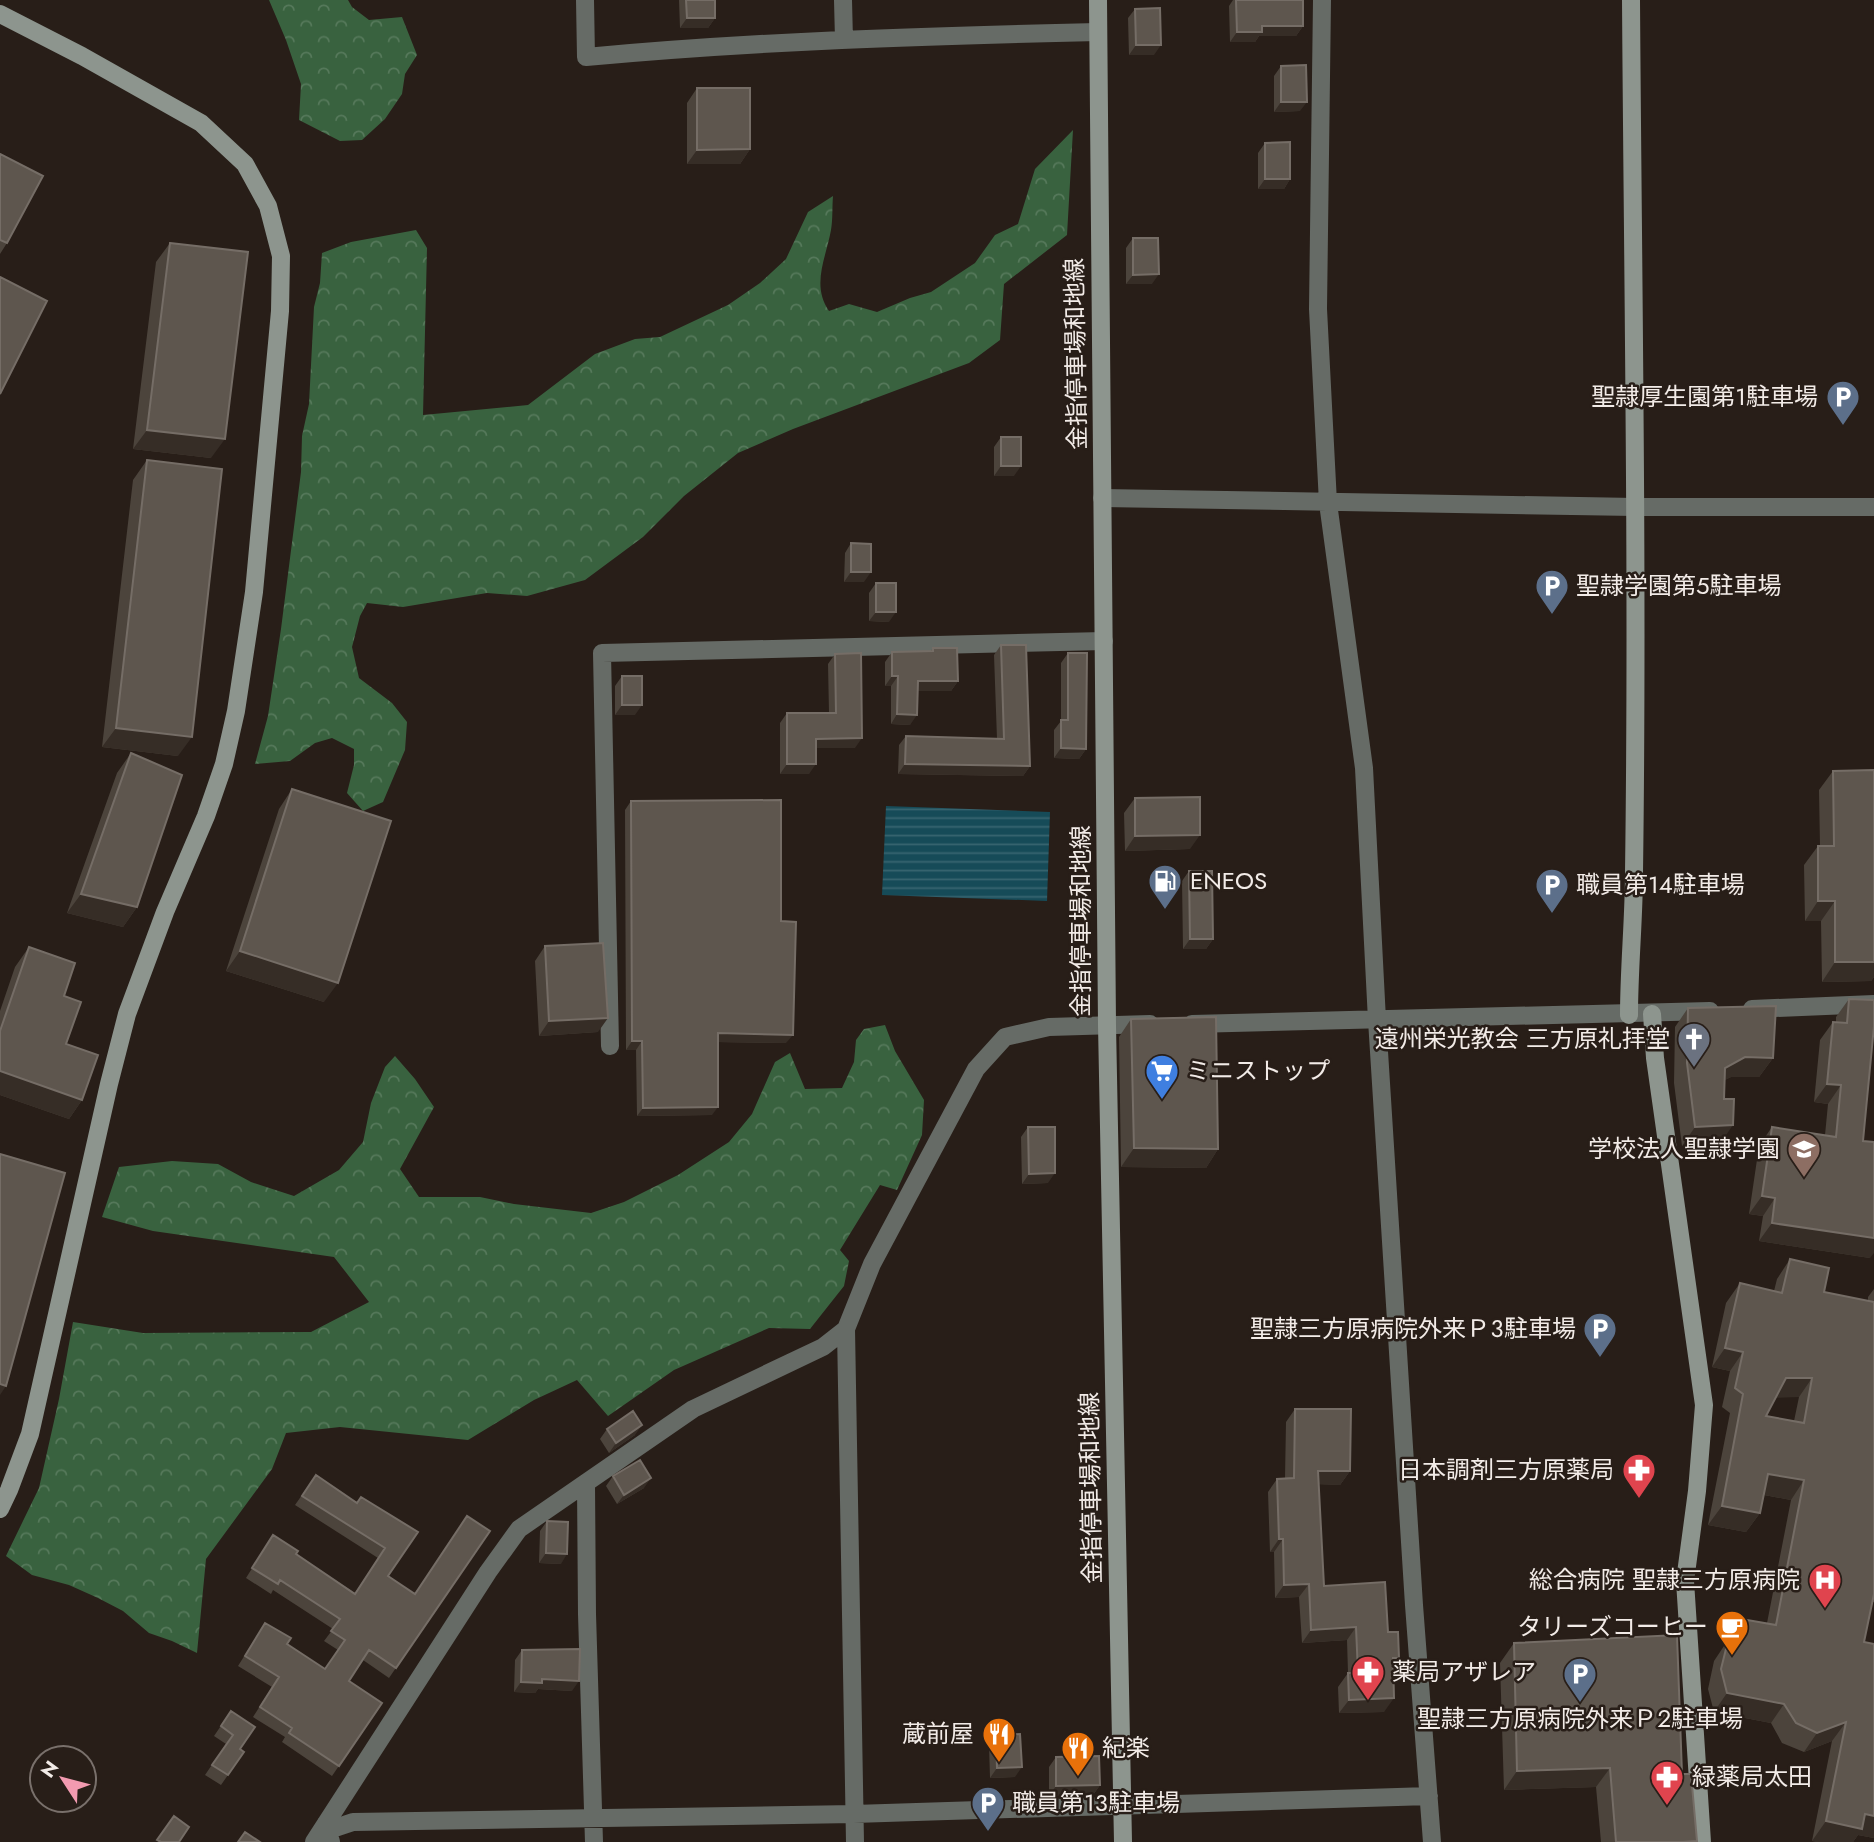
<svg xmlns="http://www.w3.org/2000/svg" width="1874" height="1842" viewBox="0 0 1874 1842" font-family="Jost,'Noto Sans JP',sans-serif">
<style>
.forest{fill:url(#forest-crowns)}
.water{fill:url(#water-rules)}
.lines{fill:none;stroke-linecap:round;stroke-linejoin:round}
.street{stroke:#666b66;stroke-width:18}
.secondary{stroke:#8d958e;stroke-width:18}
.wall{fill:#4c443c;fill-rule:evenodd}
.shaded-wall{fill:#362d26}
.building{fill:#5e564e;stroke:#756d66;stroke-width:2;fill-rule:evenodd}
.labels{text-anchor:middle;stroke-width:5;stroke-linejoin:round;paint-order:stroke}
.street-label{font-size:24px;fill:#f2ebe7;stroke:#281e18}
.poi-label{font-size:24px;fill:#f2ebe7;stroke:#281e18;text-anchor:end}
</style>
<defs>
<pattern id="forest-crowns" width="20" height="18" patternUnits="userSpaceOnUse" patternTransform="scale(1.75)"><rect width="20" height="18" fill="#39623f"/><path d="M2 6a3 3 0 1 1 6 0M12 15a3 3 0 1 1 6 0" fill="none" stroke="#56795b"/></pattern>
<pattern id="water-rules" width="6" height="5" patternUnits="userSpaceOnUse" patternTransform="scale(1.75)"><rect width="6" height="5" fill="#164b58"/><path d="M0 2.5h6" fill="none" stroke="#386570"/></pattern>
</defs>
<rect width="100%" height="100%" fill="#281e18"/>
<path class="forest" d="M269,0h79l4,7 17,13 33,-3 15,38 -12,19 -3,20 -17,25 -23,21 -22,1 -41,-21 2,-36 -15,-44z
M1073,130l-6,105 -63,49 -4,56 -31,23 -176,66 -55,24 -54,43 -41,41 -58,43 -58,16 -40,-3 -84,14 -36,-4 -7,13 -8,31 7,31 33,25 15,19 -2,28 -22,52 -20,9 -16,-18 7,-28v-16l-22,-11 -17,5 -25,18 -35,3 13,-48 13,-87 20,-157 1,-36 7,-32 5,-97 6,-24 2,-30 29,-11 65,-12 11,18 -4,167 105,-10 67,-51 40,-15 25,-2 68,-32 32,-22 26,-24 22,-47 25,-16c-1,11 0,23 -2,34 -5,28 -20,55 -2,81l20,-7 28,8 33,-14 21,-6 44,-29 20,-28 23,-11 17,-55z
M885,1025l10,26 29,49 -2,35 -25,55 -17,-5 -40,65 9,11 -5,25 -34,43 -41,-1 -95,42 -66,46 -31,-36 -43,20 -66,40 -128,-13 -54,6 -14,36 -66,90 -9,94 -25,-12 -23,-8 -26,-22 -25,-13 -29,-13 -37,-10 -26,-19 33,-68 20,-89 14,-77 70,11 168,-1 58,-30 -35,-45 -181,-26 -51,-14 17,-50 53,-6 46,3 33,18 43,14 45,-26 24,-28 8,-39 14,-36 10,-11 20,23 19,28 -34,62 19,28h61l34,7 77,9 33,-11 54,-27 51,-33 23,-28 23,-52 15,-9 15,36 37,-1 12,-26 2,-22 8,-11z"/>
<path class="water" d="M886,806l164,6 -3,89 -165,-6z"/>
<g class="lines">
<path class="street" d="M585,0l1,57c170,-16 341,-21 512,-25
M843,0l1,40
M1322,0l-4,309 10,194 36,265 13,252 37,585 18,237
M1102,498l533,9h239
M1752,1009l122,-5
M1192,1024l518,-13
M610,1046l-8,-393 502,-12
M586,1484l1,130 7,228
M314,1842l174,-270 31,-43 174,-120 130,-62 23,-18
M331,1842l-5,-19 9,5 18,-6 501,-8 575,-18
M855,1842l-9,-513 26,-65 104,-195 29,-32 44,-10 101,-3"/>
<path class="secondary" d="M1098,0l9,1025 16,817
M0,14l82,42 119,67 44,41 23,42 13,50 -1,55 -26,281 -18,119 -12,53 -18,52 -41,96 -38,102 -18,70 -79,350 -21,56 -9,19
M1652,1014l3,44 49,347 -7,86 -12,90 17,261
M1629,1015c0,-48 5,-95 5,-143 4,-291 -1,-581 -3,-872"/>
</g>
<path class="wall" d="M679,0h36v18l-7,10h-28z
M1233,0h70v26l-7,10h-37l-4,6h-25l-1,-36z
M1135,9l19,46h-25l-1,-37z
M1281,66l19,45 -26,1v-36z
M697,88l53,61 -10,15h-53v-61z
M1265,143l25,36 -6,10h-26v-36z
M0,154l7,89 -7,11z
M1133,238l19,46h-26v-36z
M170,243l41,215 -78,-9 23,-187z
M1001,437l13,39h-20v-29z
M147,460l31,296 -76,-9 31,-267z
M851,543l13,39h-20l1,-29z
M876,583l13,39 -20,-1v-28z
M1001,645l29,121 -7,10 -125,-2 1,-29 7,-9 91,3 -3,-84z
M933,648l25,33 -7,10h-33l-8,34 -19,-1v-38h-6v-24l7,-10 39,-1z
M1068,653l18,96 -7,10 -25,-1v-28l7,-9v-58z
M835,654l20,94h-39l-7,26h-29v-51l7,-10h42l-1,-49z
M622,676l13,39h-20v-29z
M131,753l6,154 -14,20 -56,-14 50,-140z
M1874,770v207l-3,4 -49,1 -1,-61h-16l-1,-56 14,-19h2l-1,-56 14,-19z
M292,789l32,213 -98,-31 53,-162z
M1135,798l55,51 -65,2 -1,-38z
M631,801l150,120 5,122 -68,-1 -6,73 -75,1 -1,-66h-10l-1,-240z
M1189,871l24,68 -7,10h-23l-1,-68z
M545,946l53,86 -59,4 -4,-75z
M29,947l35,49 2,48 16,56 -13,19 -69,-24v-84l15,-44z
M1849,999l14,142 7,117 -111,-17 4,-25 -14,-2 10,-68 13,-19 53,8 3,-31 -14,-2 6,-62 13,-18h3v-5z
M1688,1008l85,50 -14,19h-28l-7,3 -4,64 -38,2 -8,-63 1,-56z
M1131,1019l87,130 -12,19 -85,-1 -2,-130z
M1028,1127l20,56 -26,1 -1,-47z
M1790,1259l34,33 44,9v-4l6,-8v313h-2l-8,40 10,196 -16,-3 -5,7h-34l-7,-1 20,-100 -28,11 -22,-9 -11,-20 -57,-11 -6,-23 6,-28 28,-42 25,4 24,-123 -27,-5 -4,18 -14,19 -38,-7 22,-112 -8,-6 8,-36 -18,-4 14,-64 14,-20 34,8 3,-12zM1776,1397h23l-5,24 -28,-5z
M1295,1409l55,62 -10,14 -21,-1 5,102 64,46 5,35 -9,45 -45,1 -1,-26 10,-14 -1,-33 -45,3 -3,-46 -24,1 -1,-46h-4l-2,-60 9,-13 8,-1 1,-56z
M607,1429l28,6 -26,18 -9,-14z
M316,1475l41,28 61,29 -30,44 27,18 75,-63 -101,147 -26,-18 -14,21 33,22 -50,73 -50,-34 3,-5 -32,-20 19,-30 -34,-21 27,-43 22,21 38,25 13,-19 -14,-9 9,-12 -60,-39 -2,4 -25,-16 27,-43 23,19 59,39 23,-35 -83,-53z
M613,1476l31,12 -27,16 -11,-18z
M547,1521l14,43 -22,-1 1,-32z
M1514,1643l168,131 14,68h-95l-5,-55 -92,3 -4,-127z
M522,1650l50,41 -34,-2 -3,4 -21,-1 1,-32z
M231,1711l9,38 4,3 -23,33 -16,-10 21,-31 -12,-8z
M996,1735l19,42 -25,1 -1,-33z
M1056,1757l44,28 -7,10 -44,1v-29z"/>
<path class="shaded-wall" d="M687,18h28l-7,10h-28z
M1262,26h41l-7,10h-37l-4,6h-25l7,-10z
M1136,45h25l-7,10h-25z
M1281,102h26l-7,9 -26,1z
M750,149l-10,15h-53l10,-14z
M1265,179h25l-6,10h-26z
M1159,274l-7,10h-26l7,-9z
M147,430l78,9 -14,19 -78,-9z
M1001,466h20l-7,10h-20z
M851,572h20l-7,10h-20z
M876,612h20l-7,10 -20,-1z
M892,676h6l-7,10h-6z
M918,681h40l-7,10h-40z
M622,705h20l-7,10h-20z
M897,714l20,1 -7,10 -19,-1z
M116,728l76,9 -14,19 -76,-9z
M862,738l-7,10h-46l7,-9z
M1061,748l25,1 -7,10 -25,-1z
M787,764h29l-7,10h-29z
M905,764l125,2 -7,10 -125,-2z
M1200,835l-10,14 -65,2 10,-15z
M81,894l56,13 -14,20 -56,-14z
M1818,901h17l-14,20h-16z
M1190,939h23l-7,10h-23z
M240,951l98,32 -14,19 -98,-31z
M1835,962h39v15l-3,4 -49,1z
M608,1018l-10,14 -59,4 10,-15z
M718,1033l75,2 -7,8 -74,-1z
M632,1041h10l-6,9h-10z
M1745,1057l28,1 -14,19h-28l-20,11 14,-20z
M0,1071l82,29 -13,19 -69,-24z
M1827,1084l14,1 -13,19 -14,-2z
M718,1107l-6,8 -75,1 6,-8z
M1733,1125l-13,19 -38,2 13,-19z
M1134,1148l84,1 -12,19 -85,-1z
M1055,1173l-7,10 -26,1 7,-10z
M1762,1196l13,2 -12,18 -14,-2z
M1772,1223l102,15v15l-4,5 -111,-17z
M1725,1348l18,4 -13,19 -18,-4z
M1786,1378h26l-13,19 -27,1z
M0,1384l6,2 -6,9z
M642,1425l-7,10 -26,18 7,-10z
M1318,1471h32l-10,14 -31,-1z
M1768,1474l36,6 -13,20 -37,-7z
M651,1478l-7,10 -27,16 7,-9z
M1722,1506l38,7 -14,19 -38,-7z
M1279,1539h4l-9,13h-4z
M546,1553l21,1 -6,10 -22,-1z
M1309,1584l-10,13 -24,1 9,-13z
M1356,1627l-9,13 -45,3 9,-13z
M1393,1658h6l-9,13z
M542,1679l37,2 -7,10 -34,-2 -3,4 -21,-1 7,-10z
M1727,1693l57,11 -13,19 -57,-11z
M1394,1698l-10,14 -45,1 10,-13z
M1846,1722l-14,19 -28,11 13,-19z
M1022,1767l-7,10 -25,1 7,-10z
M1610,1768l-14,19 -92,3 13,-19z
M1100,1785l-7,10 -44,1 7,-10z
M1865,1814l9,2v22l-16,-3 -5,7h-34l-7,-1 14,-20z"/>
<path class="building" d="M686,0h29v18h-28z
M1236,0h67v26h-41v6h-25z
M1160,8l1,37h-25l-1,-36z
M1306,65l1,37h-26v-36z
M697,88h53v61l-53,1z
M1290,142v37h-25v-36z
M0,154l43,22 -36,67 -7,-3z
M1133,238h25l1,36 -26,1z
M170,243l78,9 -23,187 -78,-9z
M0,277l47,24 -47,93z
M1001,437h20v29h-20z
M147,460l75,9 -30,268 -76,-9z
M851,543l20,1v28h-20z
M876,583h20v29h-20z
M1001,645h25l4,121 -125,-2 1,-28 98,3z
M933,648h24l1,33h-40l-1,34 -20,-1 1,-38h-6v-24l41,-1z
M861,653l1,85 -46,1v25h-29v-51h49l-1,-59z
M1068,653h19l-1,96 -25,-1v-28h7z
M622,676h20v29h-20z
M131,753l51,22 -45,132 -56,-13z
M1874,770v192h-39v-61h-17v-55h16l-1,-75z
M292,789l99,32 -53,162 -98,-32z
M1200,797v38l-65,1v-38z
M781,800v121l15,1 -3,113 -75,-2v74l-75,1 -1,-67h-10l-1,-240z
M1189,871h23l1,68h-23z
M603,943l5,75 -59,3 -4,-75z
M29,947l46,16 -11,33 17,6 -15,42 32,11 -16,45 -82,-29v-40z
M1849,999l25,1v26l-11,115 11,1v96l-102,-15 3,-25 -13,-2 10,-69 64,10 5,-52 -14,-1 6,-62 14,1z
M1776,1006l-3,52 -28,-1 -20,11 -1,31h10l-1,26 -38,2 -8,-64 1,-55z
M1216,1017l2,132 -84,-1 -3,-129z
M1028,1127h27v46l-26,1z
M0,1154l65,19 -59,213 -6,-2z
M1790,1259l39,9 -5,24 50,10v292l-10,48 10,2v172l-9,-2 -3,15 -36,-8 20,-99 -29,11 -21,-10 -12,-19 -57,-11 -6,-24 7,-28 14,-22 34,6 28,-145 -36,-6 -8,39 -38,-7 21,-112 -8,-6 8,-36 -18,-4 15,-65 42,10zM1786,1378h26l-8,45 -38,-7z
M1295,1409h56l-1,62h-32l6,115 61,-4 3,50h10l1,26h-6l1,40 -45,2 -1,-27h10l-2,-46 -45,3 -2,-46 -25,1 -1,-46h-4l-2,-60 17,-1z
M633,1411l9,14 -26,18 -9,-14z
M640,1460l11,18 -27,17 -11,-19z
M316,1475l41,28 4,-6 57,35 -30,44 27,18 52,-78 23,15 -94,137 -27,-18 -20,31 33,22 -43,63 -50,-33 3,-5 -32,-21 19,-30 -34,-21 20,-33 26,15 -4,6 38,25 20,-29 -14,-9 9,-12 -60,-39 -2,4 -26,-16 21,-33 25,16 -2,3 59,40 30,-46 -83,-52z
M547,1521l21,1 -1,32 -21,-1z
M1677,1635l5,139h9l6,67 -14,1h-67l-6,-74 -93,3 -3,-128z
M580,1649l-1,32 -37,-2v4l-21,-1 1,-32z
M231,1711l24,16 -15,22 4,3 -16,23 -16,-10 21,-30 -12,-9z
M1020,1734l2,33 -25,1 -1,-33z
M1099,1756l1,29 -44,1v-29z
M174,1816l15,11 -10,15h-18l-4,-2z
M245,1832l15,10h-22z"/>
<defs>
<symbol id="parking-pin" viewBox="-11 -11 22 30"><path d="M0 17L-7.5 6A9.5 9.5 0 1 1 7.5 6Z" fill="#5c6f8a" stroke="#281e18"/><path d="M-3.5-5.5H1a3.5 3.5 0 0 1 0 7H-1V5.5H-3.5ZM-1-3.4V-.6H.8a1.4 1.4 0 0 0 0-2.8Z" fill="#fff"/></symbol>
<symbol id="fuel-pin" viewBox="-11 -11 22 30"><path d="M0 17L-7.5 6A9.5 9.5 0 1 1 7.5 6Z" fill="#5c6f8a" stroke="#281e18"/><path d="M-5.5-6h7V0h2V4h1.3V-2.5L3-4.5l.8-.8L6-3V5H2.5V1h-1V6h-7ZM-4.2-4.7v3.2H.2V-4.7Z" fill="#fff"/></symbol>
<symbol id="church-pin" viewBox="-11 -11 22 30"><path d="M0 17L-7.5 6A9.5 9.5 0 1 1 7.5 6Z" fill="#6b7280" stroke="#281e18"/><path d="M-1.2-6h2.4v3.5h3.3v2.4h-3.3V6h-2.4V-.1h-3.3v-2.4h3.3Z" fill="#fff"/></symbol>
<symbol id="supermarket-pin" viewBox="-11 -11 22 30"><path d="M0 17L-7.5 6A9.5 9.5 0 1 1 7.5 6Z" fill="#3f7fe0" stroke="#281e18"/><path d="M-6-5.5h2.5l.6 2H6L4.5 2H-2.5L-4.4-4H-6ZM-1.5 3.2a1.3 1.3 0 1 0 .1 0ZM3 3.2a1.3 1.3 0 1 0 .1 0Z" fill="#fff"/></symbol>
<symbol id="university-pin" viewBox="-11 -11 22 30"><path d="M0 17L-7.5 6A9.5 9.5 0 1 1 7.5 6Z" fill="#8d6e63" stroke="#281e18"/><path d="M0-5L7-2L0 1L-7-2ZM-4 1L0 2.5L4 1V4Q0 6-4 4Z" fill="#fff"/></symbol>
<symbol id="pharmacy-pin" viewBox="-11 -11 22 30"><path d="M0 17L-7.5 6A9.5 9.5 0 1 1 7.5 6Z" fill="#e0444e" stroke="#281e18"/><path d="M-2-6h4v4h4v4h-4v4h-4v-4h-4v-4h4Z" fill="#fff"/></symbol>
<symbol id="hospital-pin" viewBox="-11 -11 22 30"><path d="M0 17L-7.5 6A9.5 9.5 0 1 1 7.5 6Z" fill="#e0444e" stroke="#281e18"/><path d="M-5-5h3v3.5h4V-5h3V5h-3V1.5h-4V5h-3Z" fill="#fff"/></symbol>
<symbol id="cafe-pin" viewBox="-11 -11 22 30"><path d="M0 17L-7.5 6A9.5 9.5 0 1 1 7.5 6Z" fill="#e8710a" stroke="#281e18"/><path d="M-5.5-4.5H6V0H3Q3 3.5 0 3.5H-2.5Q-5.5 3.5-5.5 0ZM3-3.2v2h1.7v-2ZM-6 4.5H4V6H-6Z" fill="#fff"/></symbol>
<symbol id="restaurant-pin" viewBox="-11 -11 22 30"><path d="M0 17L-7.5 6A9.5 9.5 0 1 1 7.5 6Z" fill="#e8710a" stroke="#281e18"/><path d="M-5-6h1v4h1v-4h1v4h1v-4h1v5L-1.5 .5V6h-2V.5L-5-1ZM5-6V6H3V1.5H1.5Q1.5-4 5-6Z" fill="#fff"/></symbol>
</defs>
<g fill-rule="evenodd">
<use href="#parking-pin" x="1824" y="378" width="38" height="52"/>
<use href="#parking-pin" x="1533" y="567" width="38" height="52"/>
<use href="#fuel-pin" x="1146" y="862" width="38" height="52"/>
<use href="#parking-pin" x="1533" y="866" width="38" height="52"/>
<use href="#church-pin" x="1675" y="1020" width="38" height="52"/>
<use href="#supermarket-pin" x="1143" y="1052" width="38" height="52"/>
<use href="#university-pin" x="1785" y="1130" width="38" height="52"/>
<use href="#parking-pin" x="1581" y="1310" width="38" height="52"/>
<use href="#pharmacy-pin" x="1620" y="1451" width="38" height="52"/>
<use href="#hospital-pin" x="1806" y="1561" width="38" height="52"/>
<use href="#cafe-pin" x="1713" y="1608" width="38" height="52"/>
<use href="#pharmacy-pin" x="1349" y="1653" width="38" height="52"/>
<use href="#parking-pin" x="1561" y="1655" width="38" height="52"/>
<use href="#restaurant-pin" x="980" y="1715" width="38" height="52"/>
<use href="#restaurant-pin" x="1059" y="1729" width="38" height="52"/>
<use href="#pharmacy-pin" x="1648" y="1758" width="38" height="52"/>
<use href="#parking-pin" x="969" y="1784" width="38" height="52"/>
</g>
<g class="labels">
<g class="street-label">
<text transform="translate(1076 354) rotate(-91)" y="8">金指停車場和地線</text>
<text transform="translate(1081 921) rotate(-90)" y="8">金指停車場和地線</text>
<text transform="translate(1091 1488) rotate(-91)" y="8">金指停車場和地線</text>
</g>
<g class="poi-label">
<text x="1818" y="405">聖隷厚生園第1駐車場</text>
<text x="1576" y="594" text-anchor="start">聖隷学園第5駐車場</text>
<text x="1190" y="889" text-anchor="start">ENEOS</text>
<text x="1576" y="893" text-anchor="start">職員第14駐車場</text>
<text x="1670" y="1047">遠州栄光教会 三方原礼拝堂</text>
<text x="1186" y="1079" text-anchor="start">ミニストップ</text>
<text x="1780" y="1157">学校法人聖隷学園</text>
<text x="1576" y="1337">聖隷三方原病院外来Ｐ３駐車場</text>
<text x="1614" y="1478">日本調剤三方原薬局</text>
<text x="1800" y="1588">総合病院 聖隷三方原病院</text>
<text x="1708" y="1635">タリーズコーヒー</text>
<text x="1392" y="1680" text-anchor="start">薬局アザレア</text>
<text x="1580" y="1727" text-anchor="middle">聖隷三方原病院外来Ｐ２駐車場</text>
<text x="974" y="1742">蔵前屋</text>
<text x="1102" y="1756" text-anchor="start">紀楽</text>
<text x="1692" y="1785" text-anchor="start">緑薬局太田</text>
<text x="1012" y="1811" text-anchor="start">職員第13駐車場</text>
</g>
</g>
<g transform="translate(63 1779) rotate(306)"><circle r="33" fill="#281e18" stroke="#79706b" stroke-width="2"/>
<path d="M0-5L12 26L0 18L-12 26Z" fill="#f29ab0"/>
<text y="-10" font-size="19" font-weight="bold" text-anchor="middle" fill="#f2ebe7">N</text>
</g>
</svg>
